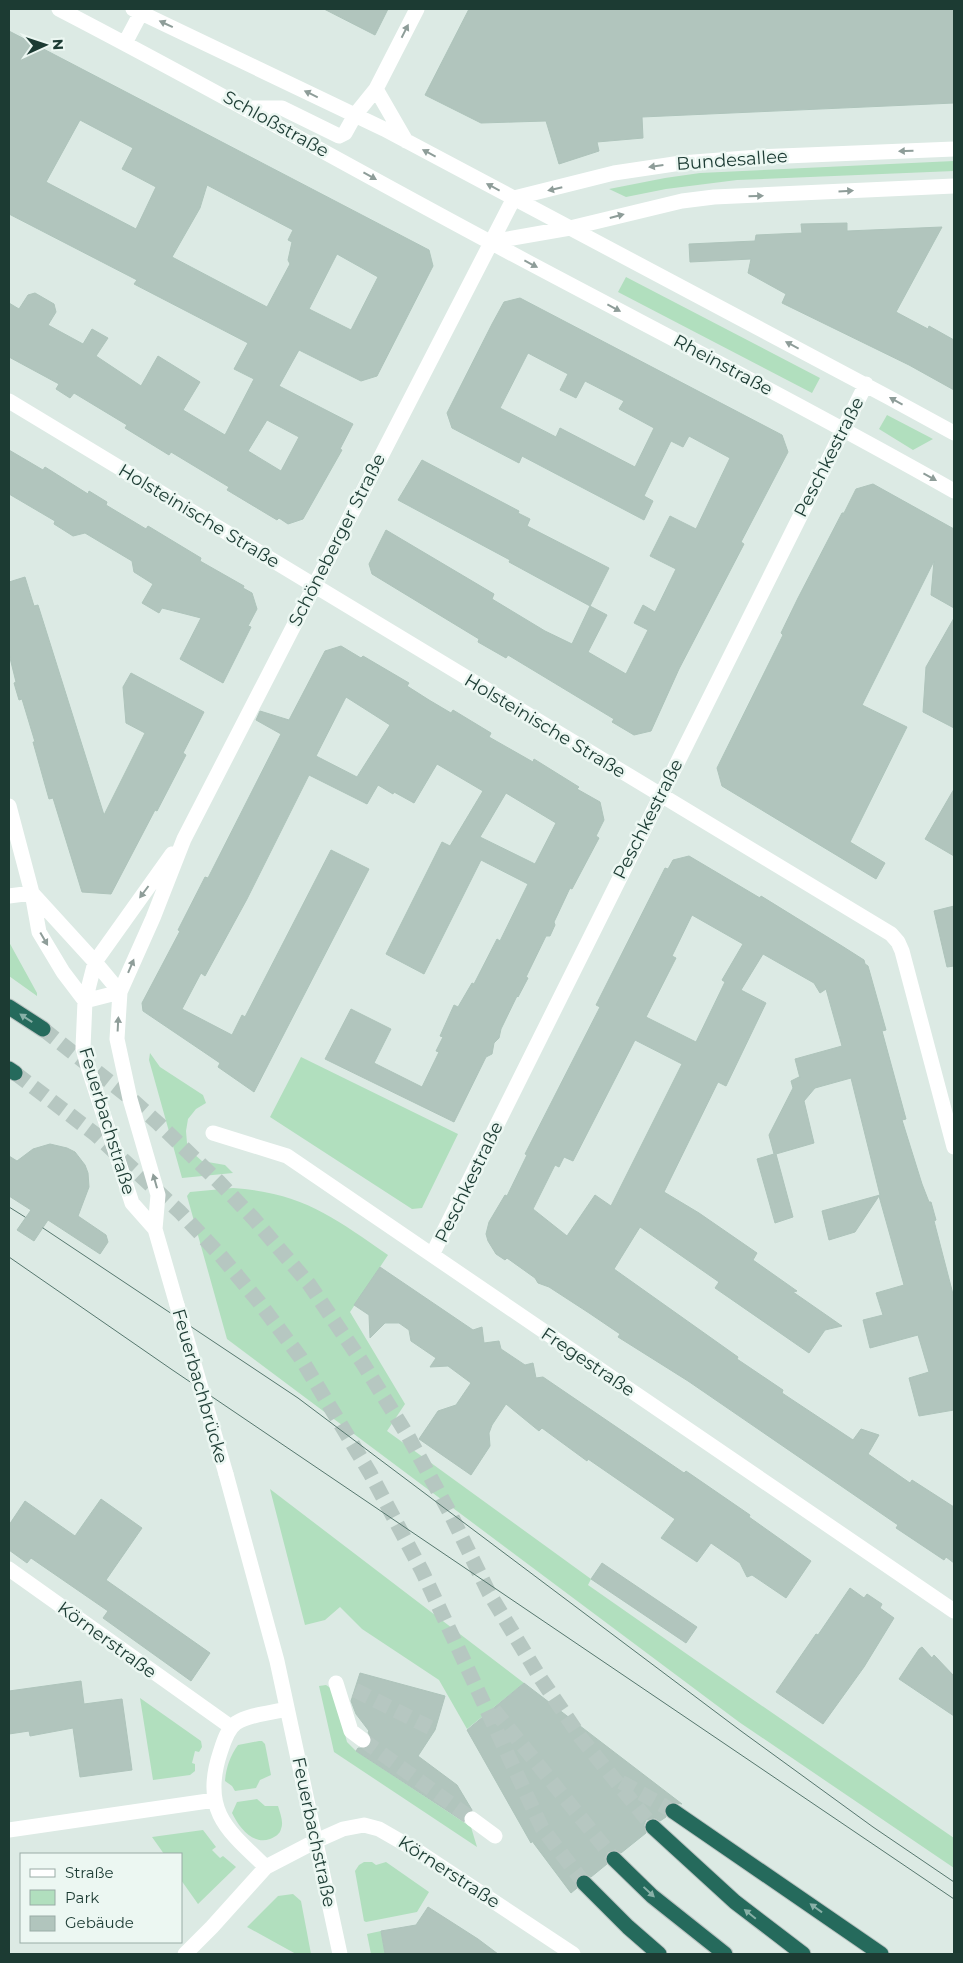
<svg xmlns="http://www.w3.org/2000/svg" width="963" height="1963" viewBox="0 0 963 1963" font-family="Montserrat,sans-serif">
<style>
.green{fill:#b1dfbe}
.building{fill:#b1c5bd;stroke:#aec4bb;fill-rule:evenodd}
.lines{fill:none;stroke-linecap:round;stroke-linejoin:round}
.minor-tunnel{stroke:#b6c7c1;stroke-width:15;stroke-dasharray:15 8;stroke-linecap:butt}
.highway-tunnel{stroke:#b6c7c1;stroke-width:15;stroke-dasharray:15 8;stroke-linecap:butt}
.highway-casing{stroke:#bbc4c2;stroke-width:17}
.minor{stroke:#fff;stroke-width:15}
.highway{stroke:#256a5c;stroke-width:15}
.tram{stroke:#56776e;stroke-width:1}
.minor-bridge{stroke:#fff;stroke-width:15}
.oneway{fill:#8e9d99}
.oneway2{fill:#88b0a7}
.labels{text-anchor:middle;stroke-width:5;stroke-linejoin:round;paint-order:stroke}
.street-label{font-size:18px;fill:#1c3b33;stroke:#ecf7f2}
</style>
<rect width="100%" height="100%" fill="#dceae4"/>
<path class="green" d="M954,161v10l-217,9 -71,9 -40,8 -17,-8 56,-11 35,-5z
M626,277l194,101 -8,15 -194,-101z
M887,415l46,24 -20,11 -34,-21z
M9,942l28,51v3l-28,-20z
M150,1053l10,14 43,28 3,8 -10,6 -8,10 -2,12 1,12 7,11 8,7 23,4 8,8 -51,5 -33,-118z
M301,1057l157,77 -36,74 -10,1 -142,-92z
M233,1188c70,5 100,29 155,67l-38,57 55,92 -18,27 204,148 -3,6 106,74 260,179v30l-215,-146 -512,-383 -40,-143 3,-4z
M270,1489l254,194 -57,46 -28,-49 -77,-51 -22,-22 -15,13 -20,5z
M326,1685l6,4 2,3 13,50 9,9 112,74 3,2 6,20 -143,-95 -15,-66z
M140,1698l61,43 1,6 -3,5 -4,-1 -3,12 3,1v7l-5,4 -37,5z
M259,1741h3l3,3 6,31 -11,5 -4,8 -21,3 -3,-5 -7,-5c1,-13 5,-25 13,-36z
M257,1799l8,7h13c2,7 6,16 3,23 -1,5 -6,8 -11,10 -18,6 -31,-12 -38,-26l5,-11z
M203,1830l13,17 -4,3 8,8 3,-2 13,11 -38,37 -17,-24v-26h-17l-12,-17z
M364,1862h8l4,3 10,-3 43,30 -12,20 -51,10 -2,-1 -9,-50 4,-6z
M293,1894l8,7 10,53h-15l-49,-27 31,-31z
M381,1931l4,23 8,-1v1h-22l-4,-20z"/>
<path class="building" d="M324,9h64l-13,26z
M469,9h485v94l-312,14 1,21 -46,4 2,9 -40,13 -13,-43 -65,2 -56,-28z
M9,31l420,219 4,16 -56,110 -16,5 -62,-31 -20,36 74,38 -13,25 2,1 -39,69 -15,5 -9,-6 -2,2 -50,-30 2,-3 -58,-35 -2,3 -44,-27 2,-3 -53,-32 -4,5 -14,-9 3,-5 -50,-27v-54l10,6 9,-14 7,-2 19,11 2,8 -8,13 35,19 9,-15 16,9 -12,18 45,30 17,-30 42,26 -17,28 42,25 29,-56 -20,-10 14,-26 -114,-59 3,-4 -128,-66zM80,120l53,28 -11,21 34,18 -20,42 -90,-47zM207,185l86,45 -5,10 4,2 -4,18 2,4 -23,43 -95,-50 28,-49zM337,254l41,23 -27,53 -42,-21zM267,420l32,17 -18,34 -33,-20z
M847,223v8l95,-4 -46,85 32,17 1,-3 25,14v50l-45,-25 -127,-62 4,-9 -38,-21 3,-14 -61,3 -1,-18 66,-3 1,-6 46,-2 -1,-9z
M520,298l262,137 6,17 -47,90 3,2 -65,125 -28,62 -17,4 -22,-13 2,-3 -106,-64 -2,3 -28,-16 1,-3 -107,-65 -3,-10 17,-34 108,64 -2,5 53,32 27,13 18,-38 17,9 -19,37 38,22 22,-44 -14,-7 9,-18 12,7 21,-43 -26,-13 20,-40 26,13 34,-71 -41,-22 -6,11 -12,-6 -27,55 9,5 -9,19 -122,-64 -3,7 -67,-35 -5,-15 45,-89 12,-22zM528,353l40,21 -8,16 16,8 9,-17 39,20 -5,8 35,19 -19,39 -75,-39 -4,9 -56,-29z
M9,450l34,20 2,-3 43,27 1,-3 18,11 -1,3 40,24 2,-3 53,32 -1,3 44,25 -1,2 9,5 5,16 -9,17 3,1 -28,56 -43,-24 21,-41 -39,-10 -3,5 -17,-10 11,-19 -19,-12 -2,-11 -47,-28 -12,3 -19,-12 1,-3 -46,-27z
M422,460l97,51 -1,2 12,6 -3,7 82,42 -19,38 -81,-44 1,-2 -112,-60z
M873,484l81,45v79l-23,-13 3,-34 -72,144 45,22 -57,115 35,21 -9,16 -154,-93 -5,-18 66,-133 -2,-2 17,-35 44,-85h2l12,-24z
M25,577l9,29 4,-1 66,210 41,-82 -19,-10 -3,-36 8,-14 73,39 -21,41 3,2 -29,56 -2,-1 -44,84 -29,-2 -29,-94 -4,1 -16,-57h2l-13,-43 -3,1 -5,-17 2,-1 -7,-28v-72z
M954,618v110l-31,-16 3,-45z
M341,646l20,12 2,-2 46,27 -2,3 22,14 22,13 2,-3 38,23 -2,4 44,25 1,-3 45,28 -2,2 23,13 4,18 -8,16 3,2 -27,51 -2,-1 -16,34 1,3 -5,11h-4l-20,41 2,1 -10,19 -1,-1 -16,33 -2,9 -5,5 -2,11 -6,3 -32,65 -129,-63 26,-50 40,20 -17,34 48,24 17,-35 -3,-1 7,-14 -3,-1 14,-31 4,2 14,-24 2,1 23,-45 3,2 28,-57 -47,-24 -57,114 -38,-20 56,-112 8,4 33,-55 -46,-27 -23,39 -20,-11 -1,2 -15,-9 -11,19 -58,-29 -62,124 -42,77 -4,-3 -19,36 50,26 10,-20 3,2 86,-167 38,19 -115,223 -36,-25 2,-4 -77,-52 -1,-8 38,-72 -2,-1 27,-53 3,1 73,-144 -25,-14 4,-9 29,9 36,-69zM346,697l44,28 -33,52 -41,-21zM506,793l50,30 -21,41 -55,-27z
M954,789v67l-29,-17z
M689,856l71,42 1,-2 81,50 22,14 1,4 3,2 18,64 -4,1 24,88 -4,1 20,64 7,18h2l5,18 -2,1 20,77v112l-35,6 -10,-38 20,-6 -11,-37 -48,13 -7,-28 20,-5 -7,-22 28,-8 -25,-89 -24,36 -26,8 -7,-29 58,-16 -29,-117 -36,10 -11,13 10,42 -38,11 17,63 -18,6 -18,-64 17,-5 -5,-19 24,-47 -2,-7 8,-4 1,1 -5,-19 47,-13 -16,-57 -6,4 -6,-10 -51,-29 -22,36 25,13 -40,83 -8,-4 -54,110 35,21 58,40 -4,7 44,31 -4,1 49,34 -17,4 -16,23 -94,-65 4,-6 -79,-55 -26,42 124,88 -1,2 46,31 -1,3 71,47 8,-11 18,6 -11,19 42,29 2,-3 42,27v56l-8,-6 -2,3 -48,-32 2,-3 -210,-144 -70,-44 2,-3 -31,-21 -40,-26 -11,-4 -3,-5 -28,-20 -2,2 -9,-6 -8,-13 -2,-7 3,-12 16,-27 2,1 20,-41 -2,-1 75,-147 -4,-2 69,-137 3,1 5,-9zM692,915l51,29 -21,36 3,2 -29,60 -50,-25 30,-59 -4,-2zM635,1040l47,24 -71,142 -16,-11 -28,41 -34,-27 22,-44 4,2 5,-10 9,4z
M954,906v60l-7,1 -13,-56z
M50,1144l17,4 8,4 10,13 3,8 1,14 -11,29 28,19 2,7 -8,12 -52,-34 -14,21 -17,-11 14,-20 -22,-14v-40l8,5 16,-12z
M380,1267l93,63 9,-3 2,16 15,-2 2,8 24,16 8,-2 3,15 7,-1 141,96 2,-2 64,44 -1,2 62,44 -25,37 -34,-23 -5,2 -7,-14 -29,-20 -14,19 -36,-24 14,-19 -87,-60 -1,2 -45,-33 -3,3 -33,-27 -14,21 -3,8 1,13 -19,29 -52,-36 19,-28 18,-6 15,-22 -23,-17 -18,1 6,-9 -25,-17 -2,-11 -10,-7h-14l-15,15 -1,-23 -15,-10z
M101,1499l41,29 -36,52 104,73 -19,28 -88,-63 5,-7 -77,-53 -4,5 -18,-13v-25l16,-24 50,35z
M602,1563l95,64 -11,16 -95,-64z
M850,1588l14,10 3,-4 15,10 -2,4 14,10 -30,49 -41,57 -47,-32 40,-58 2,1z
M922,1647l10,11 2,-3 20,21v40l-55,-37 20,-30z
M360,1673l85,23 -10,34 -17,26 39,29 15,25 -7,3 -2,8 -107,-70 2,-3h9l5,-7 -4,-9 1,-1 -13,-17 -5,-13z
M81,1681l3,23 38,-5 10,71 -52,7 -7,-49 -43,8 -1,-5 -20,3v-43z
M524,1683l158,121 -13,-2 -5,8 2,7 -6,4 -5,-3 -9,2 -2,5 2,8 -25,20 -5,-3 -8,2 -3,5 2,7 -16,13 -5,-3 -8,2 -3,5 2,7 -6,5 -39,-52 -1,2 -64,-113z
M428,1907l50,32 20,15h-113l-4,-23 35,-6z"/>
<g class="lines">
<path class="minor-tunnel" d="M355,1690l80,40
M363,1740l109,79"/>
<path class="highway-tunnel" d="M43,1029l87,69 29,26 60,58 35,37 55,65 53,78 46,74 42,77 39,80 50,83 42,62 72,89
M15,1073l80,61 85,78 41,44 38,46 41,55 70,116 52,98 120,257 42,55
M494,1710l120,149
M621,1782l52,29"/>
<defs>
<path id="highway" d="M9,1007l34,22
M9,1069l6,4
M673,1811l208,143
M653,1827l82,75 68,52
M614,1859l38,37 73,58
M584,1883l44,44 31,27"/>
</defs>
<use href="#highway" class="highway-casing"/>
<path class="minor" d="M59,9c145,75 287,156 431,233 155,83 311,162 464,249
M133,9l251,120 504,268 66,36
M125,43l18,-34
M376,89l30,52
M249,108h33l57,28 6,-3 10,-18 21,-26 41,-80
M514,198l100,-25 67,-10 78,-6 195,-8
M491,242l79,-14 112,-27 32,-4 240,-11
M9,401l882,533 7,8 4,9 52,196
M9,806l23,87 7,39 24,40 22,29
M32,893l63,69 25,30
M9,896l23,-3
M85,1001l35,-9
M213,1133l74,23 667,455
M155,1229l-23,-26 -44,-136 -5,-19 2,-47 10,-39 77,-108
M432,1255l434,-871
M177,1305l-22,-76 3,-34 -28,-96 -13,-60 3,-47 33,-74 31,-79 330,-641
M226,1474l51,187 63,293
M9,1569l222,158
M336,1683l15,48 12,9
M472,1819l23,17
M9,1830l206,-30
M266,1867c-38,-36 -65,-56 -46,-114 3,-9 7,-24 16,-30 14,-9 35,-10 51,-14
M185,1954l27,-27 54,-60 50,-26 27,-12 21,-4 15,4 40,23 154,102"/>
<use href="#highway" class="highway"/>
<path class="tram" d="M9,1207l16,10
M43,1228l255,170 443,333 132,96 81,55
M9,1257l162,112 783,530"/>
<path class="minor-bridge" d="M177,1305l49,169"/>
</g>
<defs><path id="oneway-solid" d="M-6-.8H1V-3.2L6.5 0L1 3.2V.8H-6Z" transform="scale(1.25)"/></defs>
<g class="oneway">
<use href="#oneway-solid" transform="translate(166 24) rotate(-155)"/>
<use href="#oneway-solid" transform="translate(405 31) rotate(-63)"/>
<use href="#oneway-solid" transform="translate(311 94) rotate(-154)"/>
<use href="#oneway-solid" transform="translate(906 151) rotate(178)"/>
<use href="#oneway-solid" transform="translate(429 153) rotate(-152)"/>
<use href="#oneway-solid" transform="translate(656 166) rotate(172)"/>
<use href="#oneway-solid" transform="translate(370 176) rotate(29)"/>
<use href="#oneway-solid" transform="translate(493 187) rotate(-152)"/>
<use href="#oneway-solid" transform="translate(555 189) rotate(167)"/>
<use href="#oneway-solid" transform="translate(846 191) rotate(-3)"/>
<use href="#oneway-solid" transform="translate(756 196) rotate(-2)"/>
<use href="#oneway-solid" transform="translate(617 216) rotate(-15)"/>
<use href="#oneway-solid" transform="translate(531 264) rotate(28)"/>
<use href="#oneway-solid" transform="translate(614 308) rotate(28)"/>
<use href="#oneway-solid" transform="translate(792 345) rotate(-152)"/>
<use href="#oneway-solid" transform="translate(896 401) rotate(-151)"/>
<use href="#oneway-solid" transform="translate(930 477) rotate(29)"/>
<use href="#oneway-solid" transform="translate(144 892) rotate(127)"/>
<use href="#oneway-solid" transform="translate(44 939) rotate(60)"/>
<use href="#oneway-solid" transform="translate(131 966) rotate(-67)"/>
<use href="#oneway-solid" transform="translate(118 1024) rotate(-87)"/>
<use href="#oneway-solid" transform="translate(155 1181) rotate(-106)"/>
</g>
<g class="oneway2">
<use href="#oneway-solid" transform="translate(26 1018) rotate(-147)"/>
<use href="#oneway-solid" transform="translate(649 1892) rotate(43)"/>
<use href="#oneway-solid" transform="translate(816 1908) rotate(-144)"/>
<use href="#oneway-solid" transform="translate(750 1914) rotate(-141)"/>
</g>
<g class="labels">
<g class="street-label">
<text transform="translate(276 124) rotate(29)" y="6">Schloßstraße</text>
<text transform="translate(732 160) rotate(-4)" y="6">Bundesallee</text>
<text transform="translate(723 365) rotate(28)" y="6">Rheinstraße</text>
<text transform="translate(829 457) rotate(-63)" y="6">Peschkestraße</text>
<text transform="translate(199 516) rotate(31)" y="6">Holsteinische Straße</text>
<text transform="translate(337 540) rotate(-63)" y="6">Schöneberger Straße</text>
<text transform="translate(545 726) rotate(31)" y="6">Holsteinische Straße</text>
<text transform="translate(648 819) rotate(-63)" y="6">Peschkestraße</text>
<text transform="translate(107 1121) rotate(73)" y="6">Feuerbachstraße</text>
<text transform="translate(469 1182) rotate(-64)" y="6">Peschkestraße</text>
<text transform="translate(588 1362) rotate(34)" y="6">Fregestraße</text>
<text transform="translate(200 1386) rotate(74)" y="6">Feuerbachbrücke</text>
<text transform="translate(107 1640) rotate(36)" y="6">Körnerstraße</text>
<text transform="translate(314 1832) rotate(78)" y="6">Feuerbachstraße</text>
<text transform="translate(449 1872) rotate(33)" y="6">Körnerstraße</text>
</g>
</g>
<rect width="963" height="1963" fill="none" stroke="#1c3b33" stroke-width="20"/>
<rect x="20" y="1853" width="162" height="90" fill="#ecf7f2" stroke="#99aca6"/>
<rect x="30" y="1869" width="25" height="8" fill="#ffffff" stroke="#99aca6"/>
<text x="65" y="1878" font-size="15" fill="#1c3b33">Straße</text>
<rect x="30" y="1890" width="25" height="15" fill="#b1dfbe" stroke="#99aca6"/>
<text x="65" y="1903" font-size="15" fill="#1c3b33">Park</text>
<rect x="30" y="1916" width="25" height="15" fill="#b1c5bd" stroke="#99aca6"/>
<text x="65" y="1928" font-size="15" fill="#1c3b33">Gebäude</text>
<g transform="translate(45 45) rotate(87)" stroke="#ecf7f2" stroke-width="4" paint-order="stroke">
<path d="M0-4L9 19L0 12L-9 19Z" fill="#1c3b33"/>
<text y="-8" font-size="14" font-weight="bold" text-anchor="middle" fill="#1c3b33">N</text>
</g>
</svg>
